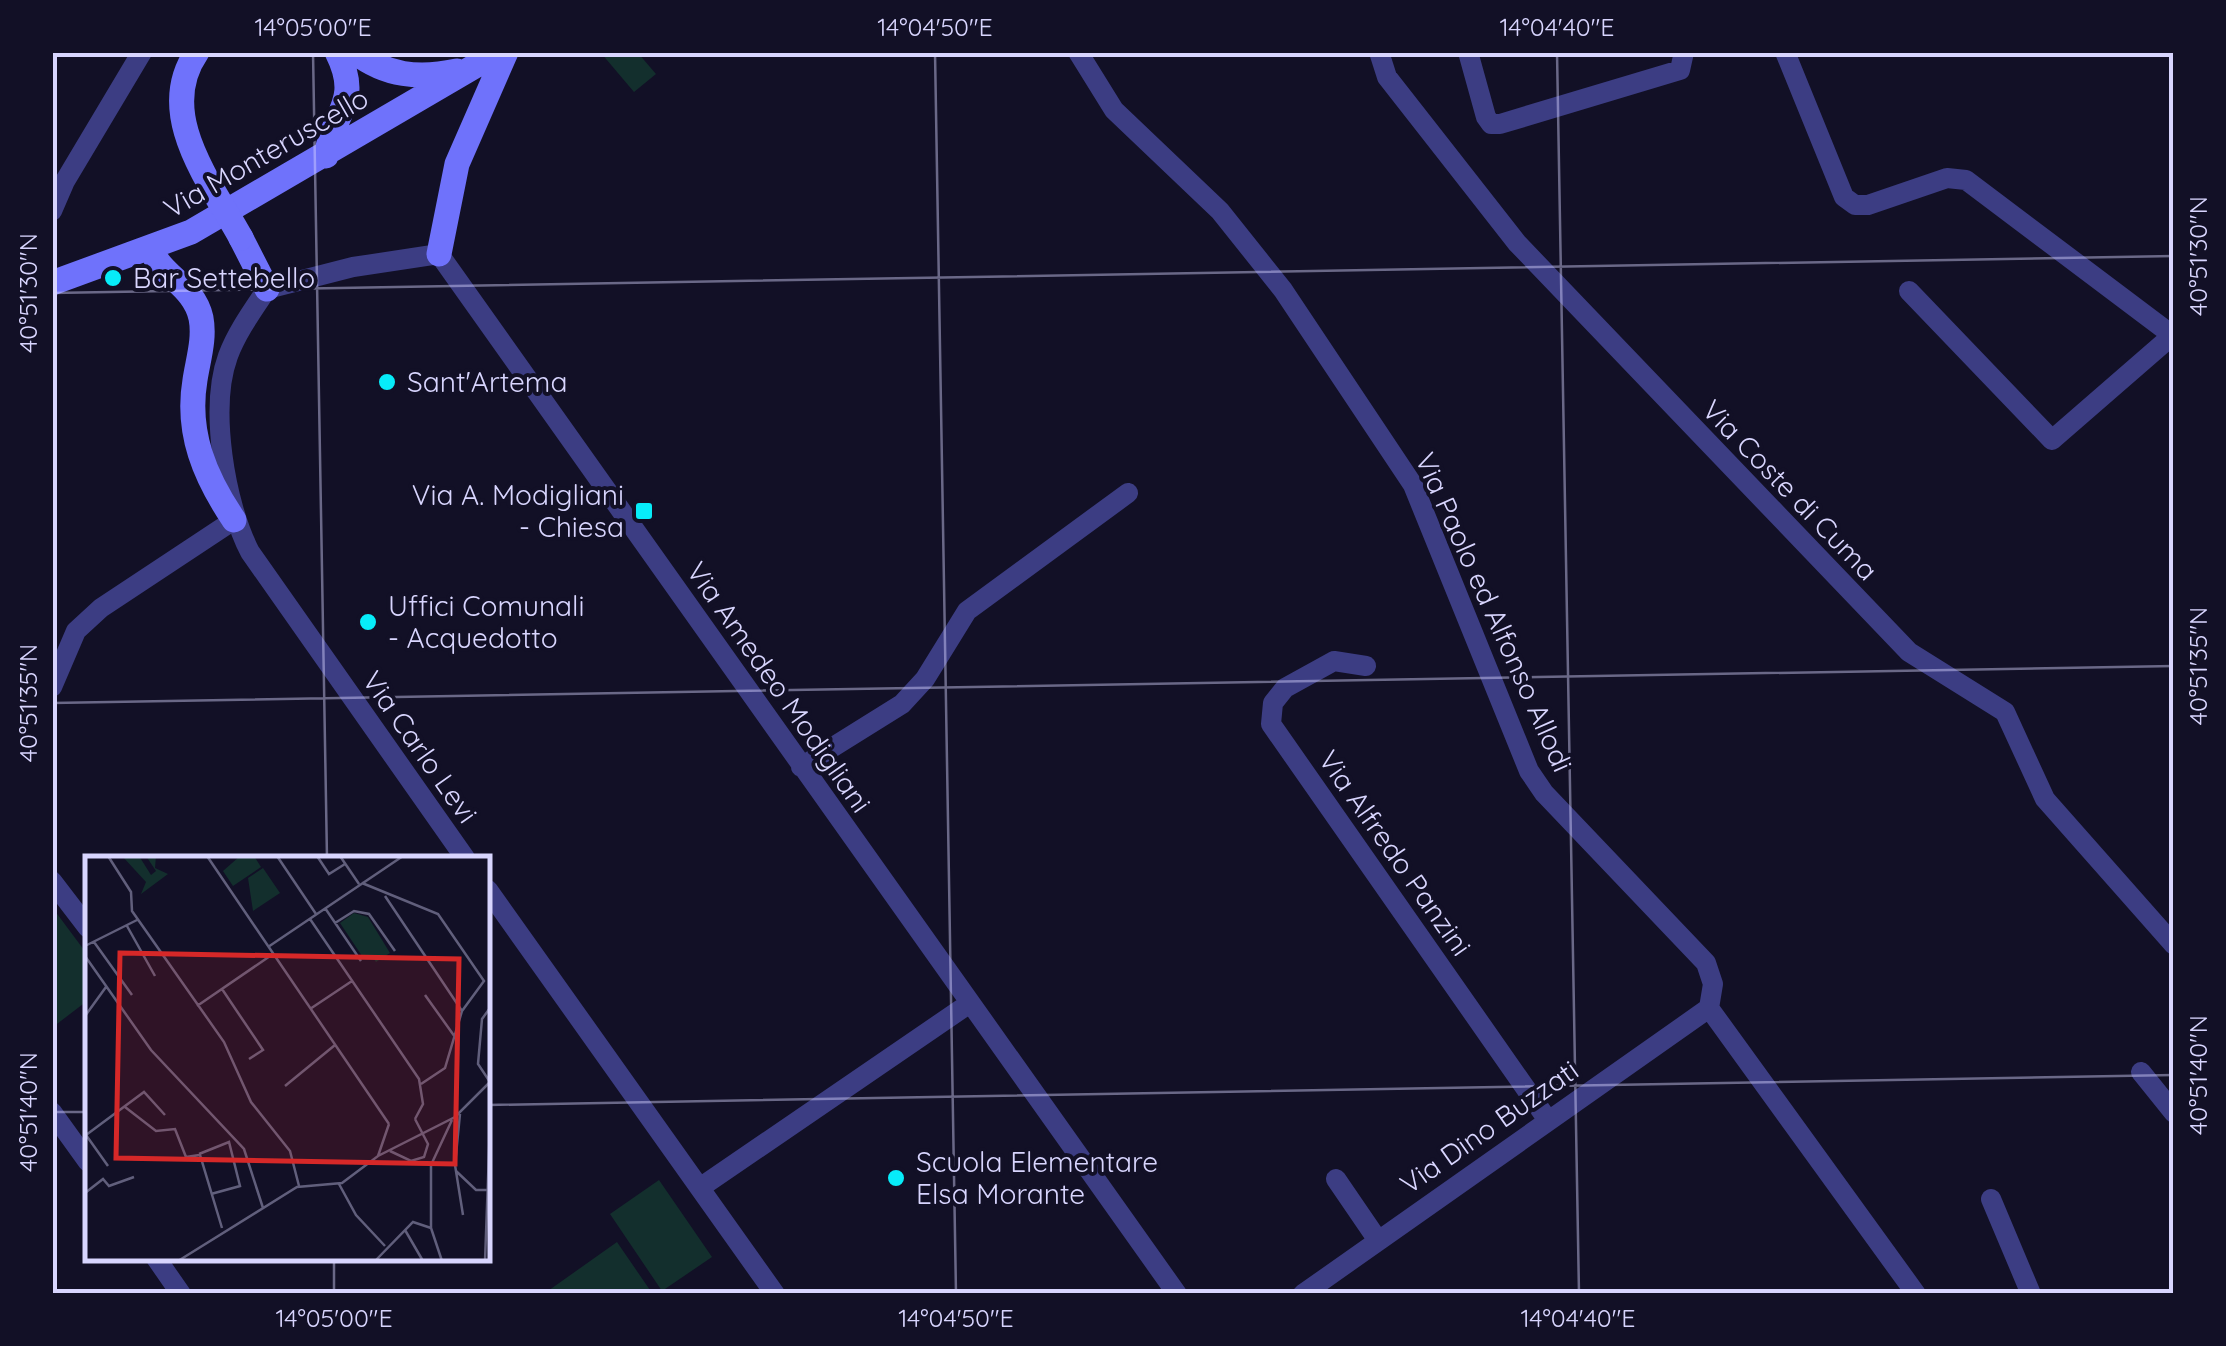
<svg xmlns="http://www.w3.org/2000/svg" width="2226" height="1346" viewBox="0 0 2226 1346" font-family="Quicksand,sans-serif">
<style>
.green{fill:#132f2d}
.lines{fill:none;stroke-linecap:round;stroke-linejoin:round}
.street{stroke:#3c3d83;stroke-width:20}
.secondary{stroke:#6f72fb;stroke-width:25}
.secondary-bridge{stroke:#6f72fb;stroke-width:25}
.ticks{fill:none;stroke:#d8d5fe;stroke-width:2.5;stroke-opacity:0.45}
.poi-dot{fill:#07ecf9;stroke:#121026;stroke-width:4}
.labels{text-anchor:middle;stroke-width:8;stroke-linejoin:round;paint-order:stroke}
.street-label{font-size:28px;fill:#d8d5fe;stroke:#121026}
.poi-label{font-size:28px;fill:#d8d5fe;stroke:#121026;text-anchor:start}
.inset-road{fill:none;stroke:#615f7c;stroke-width:2.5}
.view{fill:#d62828;fill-opacity:0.15;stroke:#d62828;stroke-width:5}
.inset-edge{fill:none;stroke:#d8d5fe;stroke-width:5}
.neatline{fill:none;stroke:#d8d5fe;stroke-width:4}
.ticks-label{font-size:25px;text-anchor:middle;fill:#d8d5fe}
</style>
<rect width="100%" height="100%" fill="#121026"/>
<path class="green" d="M601,53h37l18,21 -22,18z
M52,907l35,47v47l-34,26z
M659,1180l53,77 -50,34 -52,-77z
M617,1242l35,51h-107z"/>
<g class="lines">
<path class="street" d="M1078,52l36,58 106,101 63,79 130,195 116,286 15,22 162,170 7,21 -4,24 207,286
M1379,52l8,25 130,166 392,409 96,60 40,87 129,146
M1468,52l18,65 5,7h9l180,-54 4,-18
M1785,52l59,145 11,8h13l79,-27 19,2 206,155
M52,211l13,-30 77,-129
M1909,291l143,149 122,-106
M1366,666l-32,-5 -49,27 -12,15 -2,21 276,395
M52,687l24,-56 25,-23 133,-88
M801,767l101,-63 23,-25 42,-68 161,-118
M465,858l-215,-306c-25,-48 -41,-144 -22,-196 9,-24 25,-46 39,-67l86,-22 86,-13 738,1040
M52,881l36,47
M488,890l287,404
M2141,1072l33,41
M52,1112l36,50
M1336,1179l41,60
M701,1187l269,-184
M1991,1199l40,95
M156,1258l25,36
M1303,1294l406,-286"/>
<path class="secondary" d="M355,52c31,24 64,27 102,19
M326,156c7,-45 36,-54 11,-104
M241,238l26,51
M151,250c12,27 43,36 50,68 4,21 -3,42 -6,62 -9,53 10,97 39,140
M439,254l18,-90 49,-112
M52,283l139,-51 308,-180"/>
<path class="secondary-bridge" d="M197,52c-43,62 14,131 44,186"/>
</g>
<path class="ticks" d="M313,52l14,806M935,52l21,1242M1557,52l22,1242M52,293l2122,-37M52,703l2122,-37M488,1105l1686,-30M52,1112h36M334,1258v36"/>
<g class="poi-dot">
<circle cx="113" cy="278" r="10"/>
<circle cx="387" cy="382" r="10"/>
<rect x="634" y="501" width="20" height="20" rx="5"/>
<circle cx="368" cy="622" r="10"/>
<circle cx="896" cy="1178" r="10"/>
</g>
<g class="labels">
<g class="street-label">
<text transform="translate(266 153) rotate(-30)" y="10">Via Monteruscello</text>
<text transform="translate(1790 490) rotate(46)" y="10">Via Coste di Cuma</text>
<text transform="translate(1494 612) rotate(66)" y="10">Via Paolo ed Alfonso Allodi</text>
<text transform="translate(779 687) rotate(55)" y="10">Via Amedeo Modigliani</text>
<text transform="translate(420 747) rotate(55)" y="10">Via Carlo Levi</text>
<text transform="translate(1395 853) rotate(55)" y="10">Via Alfredo Panzini</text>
<text transform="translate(1489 1127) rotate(-35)" y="10">Via Dino Buzzati</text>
</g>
<g class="poi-label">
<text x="133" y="288">Bar Settebello</text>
<text x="407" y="392">Sant'Artema</text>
<text x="624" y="505" text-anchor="end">Via A. Modigliani<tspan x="624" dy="32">- Chiesa</tspan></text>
<text x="388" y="616">Uffici Comunali<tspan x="388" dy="32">- Acquedotto</tspan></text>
<text x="916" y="1172">Scuola Elementare<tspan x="916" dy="32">Elsa Morante</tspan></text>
</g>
</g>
<g transform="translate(85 856)">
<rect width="405" height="405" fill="#121026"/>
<path d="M54,0l12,19 5,-4 -10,-15h10l-1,12 13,6 -27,20 5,-12 -23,-25zM155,0h14l7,11 -28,19 -10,-15zM178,12l17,25 -27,18 -5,-33zM269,57l14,4 22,36 -14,9 -5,-7 -7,4 -24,-36z" fill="#132f2d"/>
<path class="inset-road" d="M23,0l23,36 1,19 92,131 27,60 39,49 9,35M122,0l182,268M192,0l39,58M232,0l12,18 16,-10M255,0l19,28M277,27l76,31 46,67 -22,30M300,40l77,115M240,52l36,53M225,63l109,160 4,25 -8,15M250,67l19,-12 15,3 26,37M42,70l28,50M9,86l38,53M0,90l52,-26M183,91l135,-91M0,100l66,94 93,99 19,59M137,133l41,61 -14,9M340,139l30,42M112,150l76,-52M405,152l-8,11 -4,45 12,18M225,153l42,-28M0,160l21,-29M336,228l24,-16 17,-57M200,230l50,-41M40,251l31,24 19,-2 11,28 14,-2 22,73M375,258l-5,51 8,50M305,295l21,10 13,-4 4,-13 -13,-25M114,298l30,-12 11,44 -29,8M293,300l11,-32M23,310l-22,-31 58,-43 21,23M371,315l20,19h11M254,328l17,31 29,31M0,337l18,-14 6,7 25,-9M320,374l18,31M93,405l119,-74 45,-4 36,-27 77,-39 34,-34M290,405l38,-39 18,6M357,405l-11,-33v-63l21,-45M400,405l5,-137"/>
<path class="view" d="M35,97l339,6 -4,205 -339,-6z"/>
<rect width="405" height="405" class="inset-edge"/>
</g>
<rect width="2226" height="1346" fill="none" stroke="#121026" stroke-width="110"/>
<rect x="55" y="55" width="2116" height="1236" class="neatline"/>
<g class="ticks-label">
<text x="313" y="36">14°05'00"E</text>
<text x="935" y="36">14°04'50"E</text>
<text x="1557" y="36">14°04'40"E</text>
<text transform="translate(2198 256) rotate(-90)" y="9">40°51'30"N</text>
<text transform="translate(28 293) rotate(-90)" y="9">40°51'30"N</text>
<text transform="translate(2198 666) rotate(-90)" y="9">40°51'35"N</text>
<text transform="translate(28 703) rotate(-90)" y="9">40°51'35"N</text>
<text transform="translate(2198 1075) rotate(-90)" y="9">40°51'40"N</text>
<text transform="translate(28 1112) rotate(-90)" y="9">40°51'40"N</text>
<text x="334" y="1327">14°05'00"E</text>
<text x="956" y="1327">14°04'50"E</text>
<text x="1578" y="1327">14°04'40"E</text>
</g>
</svg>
